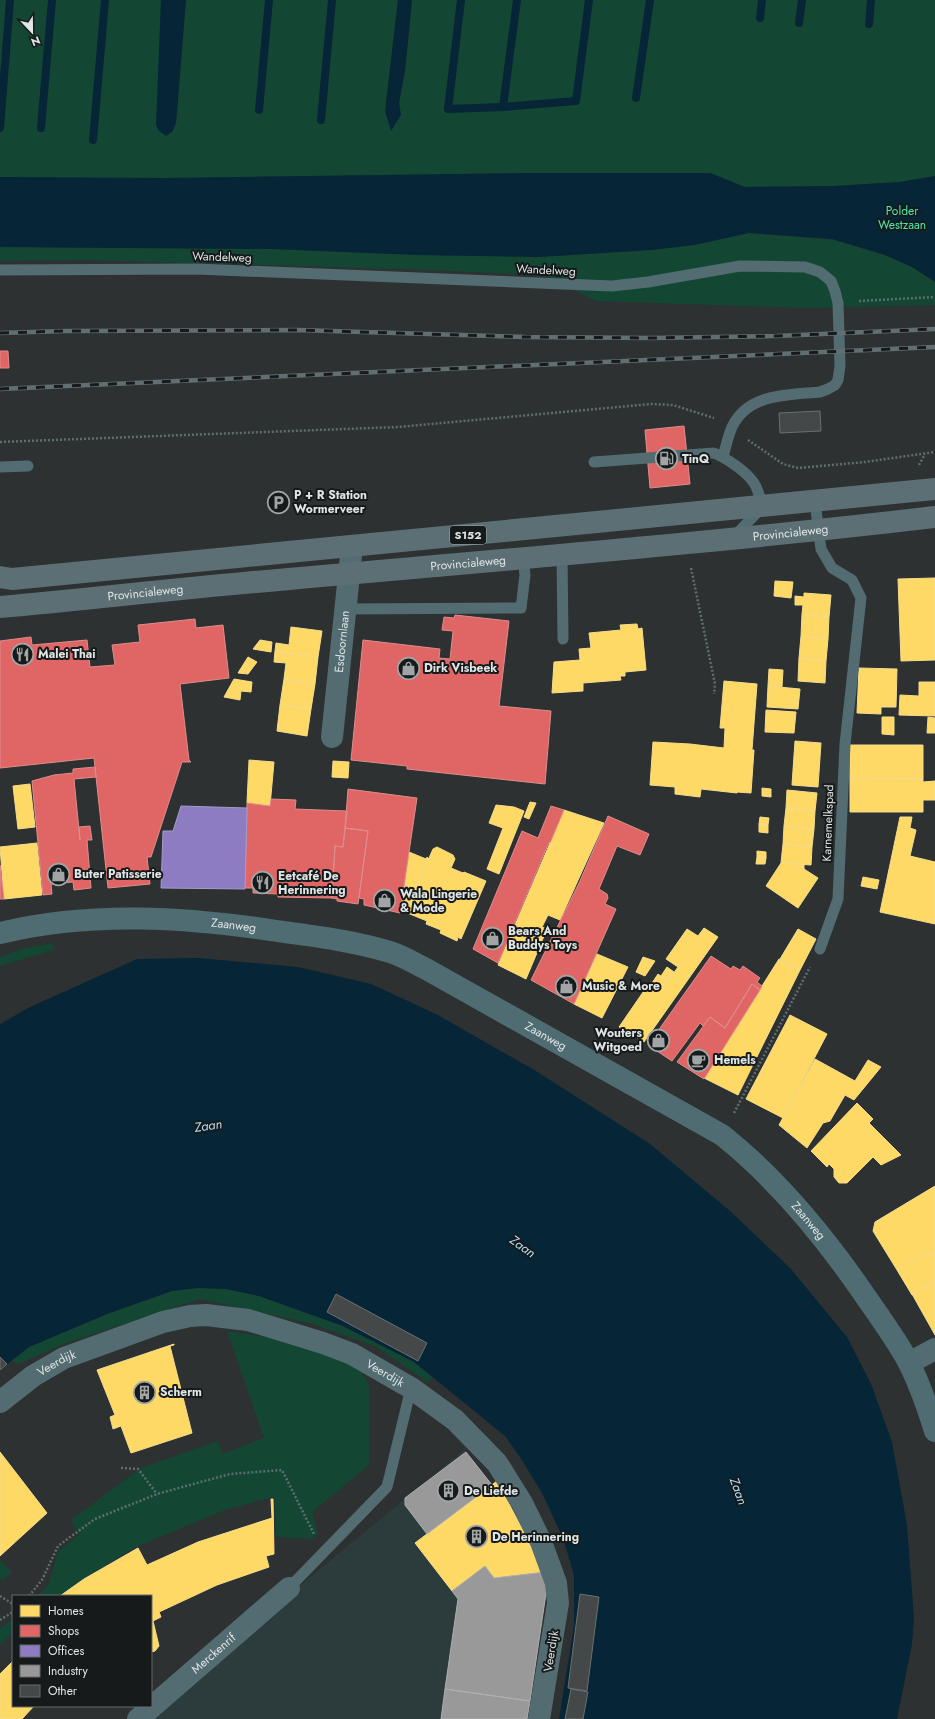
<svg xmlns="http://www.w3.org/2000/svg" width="935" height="1719" viewBox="0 0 935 1719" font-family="Jost,sans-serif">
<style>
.built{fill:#2c3b3b}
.green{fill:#134734}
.water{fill:#062536}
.homes{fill:#ffd966;stroke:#f5dc8c}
.shops{fill:#e06666;stroke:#e08c8c}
.offices{fill:#8e7cc3;stroke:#a69bcd}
.industry{fill:#999;stroke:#aeb0b0}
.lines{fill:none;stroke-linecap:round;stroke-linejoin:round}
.stream{stroke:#062536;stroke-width:8}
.building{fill:#454848;stroke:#6b6f6e}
.path{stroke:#5d6d72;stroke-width:2.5;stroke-dasharray:2 2;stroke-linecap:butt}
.lane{stroke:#536c72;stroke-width:11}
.street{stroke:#536c72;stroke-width:22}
.secondary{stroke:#4e6c72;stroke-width:22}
.primary{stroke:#5b6f74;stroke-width:22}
.rail-casing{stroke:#616f72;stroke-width:4.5}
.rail{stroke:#171a1a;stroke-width:3;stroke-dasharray:9;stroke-linecap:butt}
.labels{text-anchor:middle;stroke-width:4;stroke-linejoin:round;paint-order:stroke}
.shield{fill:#171a1a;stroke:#a3a7a7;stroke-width:1}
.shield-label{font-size:11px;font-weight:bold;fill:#dfe4e4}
.park-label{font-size:12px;fill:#49e9ac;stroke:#171a1a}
.street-label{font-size:12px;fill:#dfe4e4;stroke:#171a1a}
.poi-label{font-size:12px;font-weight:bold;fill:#dfe4e4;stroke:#171a1a;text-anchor:start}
.water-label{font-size:13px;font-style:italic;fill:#b0defc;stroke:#171a1a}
</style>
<rect width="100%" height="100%" fill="#2d3131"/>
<path class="built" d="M465,1449l79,130 -20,140h-385z"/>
<path class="green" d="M0,0h161l-1,43 16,80 10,-123h212l-13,111 16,4 -2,-12 6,-32 7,-71h523v176l-35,6 -66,4 -89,1 -35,-14h-181l-364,5 -165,-1z
M749,233l85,7 99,29 -78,-23 30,9 27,12 23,15v23l-130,3 -209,-7 -52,-26 -142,-6 -316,-9 -86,1v-14l272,2 146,6 121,2 112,-7 43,-5z
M53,943v7l-53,16v-9l21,-8z
M198,1288l28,1 33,7 84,30 71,36 19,15 -6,5 -52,-36 -62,-22 -113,-25 -134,44 -48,21 -7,-4 18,-13 78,-33 65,-23z
M227,1331l64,10 71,25v8l7,10v81l-57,47 6,22 -6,5 -36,-2 -2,-40 -49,13 -87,36 -50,30 -28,20h-22l11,-12 9,-32 21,-17 -8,-15 70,-52 77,-27 4,13 42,-16z
M0,1560l12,12 -10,9 -2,-3z
M13,1619v14l-13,11v-15z"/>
<path class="water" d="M161,0h25l-10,123 -4,9 -6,4 -8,-6 -2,-6z
M398,0h14l-7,71 -6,32 2,12 -10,16 -6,-20z
M529,173h181l35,14 89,-1 66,-4 35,-6v106l-23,-15 -27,-12 -53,-16 -83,-6 -55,12 -43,5 -112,7 -121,-2 -146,-6 -272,-2v-70l165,1z
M198,958l100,9 73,17 65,30 100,57 114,73 80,67 60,57 57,69 24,47 21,58 15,83 7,93 -2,26 -15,75h-338l15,-93v-51l-11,-37 -21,-45 -22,-36 -15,-21 -91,-74 -71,-36 -84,-30 -33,-7 -28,-1 -26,3 -65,23 -78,33 -29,23v-346l30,-17 107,-48z"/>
<path class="homes" d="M935,578v82l-34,1 -3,-82z
M775,581l18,1 -2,16 -17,-2z
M804,593l27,2 -2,22 -27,-3 1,-9h-8v-9l9,1z
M802,614l27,3 -1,22 -27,-3z
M637,624l1,5 4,-1 4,42 -21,2v4h-5l1,4 -38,3v8l-31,2 2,-31 26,-2 -1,-11 12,-1 -2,-15 32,-3 -1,-5z
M291,627l31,4 -4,26 -43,-6 1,-8 13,2z
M801,636l27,3 -2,22 -27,-3z
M260,640l12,2 -1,10 -18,-3z
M275,651l43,6 -3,27 -31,-5 2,-16 -12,-1z
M248,657l9,5 -9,12 -10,-1z
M799,658l27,3 -1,22 -27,-2z
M859,668l38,1 -1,38h-15v7l-24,-1z
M769,669l14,1 -1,17 -14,-1z
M234,679l18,3 -1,10 -10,-1 -1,9 -16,-3z
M284,679l31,5 -4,25 -31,-4z
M724,681l33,3 -5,66h2l-3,43 -14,-1v1l-36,-4 -1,8 -25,-3v-7l-25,-2 3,-43 37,2 34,4 1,-20h-5z
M919,682h16v34l-36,-1 1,-20 19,1z
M768,686l32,3 -2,20 -31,-2z
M280,705l31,4 -4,27 -30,-5z
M766,710l30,2 -2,21 -29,-1z
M882,717h12v18l-12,-1z
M928,717l7,1v15h-8z
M795,741l26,2 -3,44 -26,-2z
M850,745h73v34l-73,-1z
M249,760l25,2 -4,44 -23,-3z
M333,761l16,1 -1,16 -16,-1z
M850,778l73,1v3l12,-1v19h-12v12h-73z
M30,784l5,43 -17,2 -5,-43z
M762,788l9,1v8l-9,-1z
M787,790l30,3 -2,18 -29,-3z
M530,802l6,1 -7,16 -5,-2z
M496,805l18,2 10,4 -25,63 -12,-5 16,-41 -14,-5z
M786,808l29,3 -1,18 -30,-3z
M564,810l40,13 -44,97 -12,-5 -6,12 5,2 -21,50 -28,-14z
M760,817l9,1 -1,7 -9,-1z
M900,817h12l-2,11 6,2 -6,26 25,6v62l-55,-12z
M759,824l9,1v8l-9,-1z
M784,826l30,3 -2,18 -29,-3z
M37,843l5,52 -38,4 -4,-52z
M783,844l29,3 -1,18 -30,-2z
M437,847l16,8 2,4 -4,9 12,5 1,-1 22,9 -25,58 -3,-2 -1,4 -17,-8 1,-3 -15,-6 1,-3 -22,-9 28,-63z
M757,851l9,1v6l-9,-1z
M409,852l17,7 1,-2 2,2 -24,53 -4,-2z
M757,857l9,1 -1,6h-9z
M781,863l23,1v5l14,9 -20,30 -32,-22z
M863,877l16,3 -2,9 -16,-3z
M704,928l14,9 -74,105 -25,-15 31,-45 12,8 6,-9 10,-14 -12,-8 21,-30 11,7z
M798,929l18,10 -16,31 -20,-11z
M597,954l31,13 -26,51 -28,-14z
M643,957l12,4 -10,15 -9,-4z
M779,959l21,11 -62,125 -34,-17z
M667,967l7,5 -6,9 -7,-5z
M658,974l10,7 -6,9 -10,-7z
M790,1015l37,19 -44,84 -37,-19z
M815,1059l40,22 13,-21 13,7 -27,33 -9,-5 -15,26 -7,2 -16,25 -28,-23z
M857,1103l16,16 -4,4 32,32 -20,10 -8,-8 -26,26h-8l-5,-6v-8l-5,-5 -2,3 -16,-16z
M935,1186v67l-6,3 -3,-4 -29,18 -24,-39 2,-9z
M926,1252l3,4 6,-3v28l-23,14 -15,-25z
M935,1281v54l-23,-41z
M174,1344v1l-4,1 22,87 -61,20 -10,-27 -8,3 -3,-12 5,-2 -18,-45z
M0,1452l47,61 -47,43z
M497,1481l48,91 -51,6 -9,-12 -33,25 -37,-48z
M271,1499h2l1,55 -8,2 3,11 -52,18 -58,27 2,5 -8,4 6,25 -4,5 -4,1v-56h-91l24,-17 54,-31 9,17 51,-23 74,-24z
M13,1661v45h21l-12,13h-22v-45z"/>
<path class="shops" d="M0,351h8l1,17h-9z
M684,426l6,58 -40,4 -5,-58z
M455,615l54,6 -10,85 52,5 -6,73 -138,-15v-3l-56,-6 12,-120 77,9 -1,9 11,1 3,-28 -11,-1 2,-13 10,1z
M195,619l1,9 27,-3 6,53 -49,6 9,76 2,2h-9l-31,95h-4l3,27 -42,4 -14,-130 -94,10v-127l31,-4 1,8 55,-5 3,27 25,-2 -3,-20 28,-3 -2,-17z
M95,767l1,10 -22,2 6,61 -1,-13 11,-1 2,14h-5l4,48 -17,2 -1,-8 -22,2 1,10 -9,1 -11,-114 22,-6 19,-2v-4z
M348,789l69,9 -17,115 -36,-8v-6l-5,-1 9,-67 -23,-3z
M271,799l25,1 -1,9 52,2 -4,36 -8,-1 -3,52 -54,-1v-3l-25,-1v-5h-8l2,-85 23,3z
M551,806l13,4 -14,33 -1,-1 -51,121 -25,-14 49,-118 16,7z
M608,816l41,18 -9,21 -23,-9 -18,43 8,5 1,4 -3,6 11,5 -42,95 -43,-24 49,-99z
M345,828l23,3 -10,73 -21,-3v-2l-5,-1 3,-52 8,1z
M0,865l4,34h-4z
M711,956l20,13 2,-3 7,4 3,-4 17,12 -3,4 5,4 -2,4 -8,-6 -27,44 -15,-11 -7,9 -3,-3 -28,38 -24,-16z
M752,984l8,6 -56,89 -27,-17 33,-45 15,11z"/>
<path class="offices" d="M181,806l66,2 -2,81 -84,-1 2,-57h10z"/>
<path class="industry" d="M466,1452l26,33 -65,49 -22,-29v-7z
M485,1566l9,12 51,-6 3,8 -18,121 -85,-12 13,-90 -6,-8z
M445,1689l85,12 -3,18h-86z"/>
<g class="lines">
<path class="stream" d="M461,0l-13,109 55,-2 73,-6 13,-101
M760,18l2,-18
M799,23l3,-23
M869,24l2,-24
M636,98l14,-98
M503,107l14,-107
M259,110l10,-110
M321,120l11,-120
M0,128l10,-128
M41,128l11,-128
M93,140l12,-140"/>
</g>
<path class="building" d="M820,411l1,20 -41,2 -1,-20z
M336,1294l91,49 -9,18 -91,-49z
M0,1357l7,7 -7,6z
M580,1594l19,3 -12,94 -19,-3z
M571,1689l17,3 -5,27h-18z"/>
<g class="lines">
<path class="path" d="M859,301l76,-4
M748,440l35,24 15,4 67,-6 70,-10
M0,442l398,-15 253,-23 22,1 41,13
M919,465l6,-11
M691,568l24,116 -1,10
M734,1113l76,-146
M121,1468l17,1 19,25
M0,1596l13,8
M29,1596l13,-16 16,-34 37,-27 62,-25 73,-20 52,-4 32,64
M0,1620l13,-8"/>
<path class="lane" d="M0,270l197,-1 415,17 36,-4 92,-16 65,1 15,5 11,9 4,10 3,12 2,63 -2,14 -3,5 -7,4 -8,3c-32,3 -72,1 -88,35 -4,9 -6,20 -9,29
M594,462l120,-9c12,5 32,18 40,30 4,6 6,16 9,23l-29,31
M0,467l28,-1
M815,502l6,47 11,19 20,12 9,18 -16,146 -7,155 -18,50
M562,554l1,85
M345,609l176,-1 4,-33 -2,-17
M289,1588l98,-101 24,-99"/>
<g class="street">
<path id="s1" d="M332,737l20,-191"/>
<path d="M909,1363l26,-14"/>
<path id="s2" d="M0,1402l33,-26 31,-18 99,-36 27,-6 16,-1 42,5 75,23 29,11 59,34 44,32 42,43 25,40 19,39 15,41 2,20 -19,116"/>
<path id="s3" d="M138,1719l151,-131"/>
</g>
<path class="secondary" id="s4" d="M0,933c91,-22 185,-16 277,-2 37,5 77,10 113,21 13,4 26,12 38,18l294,165c54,43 98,96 137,152 17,25 36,50 50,76 11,22 19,45 26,68"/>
<g class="primary">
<path d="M0,577l12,2 923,-90"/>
<path id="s5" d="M0,607c82,-7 163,-17 244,-24 231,-21 461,-39 691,-66"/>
</g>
<defs>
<path id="rail" d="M0,333l65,-2 233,-1 227,7 126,1 126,-2 158,-7
M0,389l935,-42"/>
</defs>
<use href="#rail" class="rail-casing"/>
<use href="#rail" class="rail"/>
</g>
<defs>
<symbol id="fuel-ring" viewBox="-11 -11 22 22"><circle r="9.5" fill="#171a1a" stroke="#a1a5a5" stroke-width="1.5"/><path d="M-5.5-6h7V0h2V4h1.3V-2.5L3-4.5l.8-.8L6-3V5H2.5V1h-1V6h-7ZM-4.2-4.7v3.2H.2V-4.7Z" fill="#a1a5a5"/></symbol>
<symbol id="parking-ring" viewBox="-11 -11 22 22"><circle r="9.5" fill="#171a1a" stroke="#a1a5a5" stroke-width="1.5"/><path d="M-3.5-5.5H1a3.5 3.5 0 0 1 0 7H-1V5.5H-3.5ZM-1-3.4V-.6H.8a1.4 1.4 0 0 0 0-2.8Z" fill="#a1a5a5"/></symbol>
<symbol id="restaurant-ring" viewBox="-11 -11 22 22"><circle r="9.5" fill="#171a1a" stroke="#a1a5a5" stroke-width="1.5"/><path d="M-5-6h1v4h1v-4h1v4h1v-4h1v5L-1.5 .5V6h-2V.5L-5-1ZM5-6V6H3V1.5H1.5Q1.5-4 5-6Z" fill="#a1a5a5"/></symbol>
<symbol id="shop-ring" viewBox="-11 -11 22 22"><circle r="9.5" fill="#171a1a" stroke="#a1a5a5" stroke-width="1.5"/><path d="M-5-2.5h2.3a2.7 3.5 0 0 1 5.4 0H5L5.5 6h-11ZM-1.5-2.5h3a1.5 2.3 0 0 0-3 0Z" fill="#a1a5a5"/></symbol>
<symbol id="cafe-ring" viewBox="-11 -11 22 22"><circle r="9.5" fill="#171a1a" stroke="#a1a5a5" stroke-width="1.5"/><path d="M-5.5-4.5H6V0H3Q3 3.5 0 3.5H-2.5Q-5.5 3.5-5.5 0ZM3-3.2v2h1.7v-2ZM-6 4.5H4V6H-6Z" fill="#a1a5a5"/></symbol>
<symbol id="building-ring" viewBox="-11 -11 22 22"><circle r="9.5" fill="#171a1a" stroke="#a1a5a5" stroke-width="1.5"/><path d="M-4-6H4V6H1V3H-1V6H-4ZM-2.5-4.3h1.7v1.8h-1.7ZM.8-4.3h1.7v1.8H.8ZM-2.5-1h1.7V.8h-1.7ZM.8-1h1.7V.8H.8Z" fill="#a1a5a5"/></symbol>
</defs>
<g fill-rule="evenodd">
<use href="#fuel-ring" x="654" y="446" width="25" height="25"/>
<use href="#parking-ring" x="266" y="490" width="25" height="25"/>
<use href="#restaurant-ring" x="10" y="642" width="25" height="25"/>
<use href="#shop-ring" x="396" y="656" width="25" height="25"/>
<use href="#shop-ring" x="46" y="862" width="25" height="25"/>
<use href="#restaurant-ring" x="250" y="870" width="25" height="25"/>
<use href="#shop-ring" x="372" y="888" width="25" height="25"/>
<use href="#shop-ring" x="480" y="926" width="25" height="25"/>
<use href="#shop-ring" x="554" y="974" width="25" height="25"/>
<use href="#shop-ring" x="646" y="1028" width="25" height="25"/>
<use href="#cafe-ring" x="686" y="1048" width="25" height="25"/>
<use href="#building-ring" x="132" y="1380" width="25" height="25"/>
<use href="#building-ring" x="436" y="1478" width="25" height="25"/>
<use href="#building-ring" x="464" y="1524" width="25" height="25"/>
</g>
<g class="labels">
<rect class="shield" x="450" y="526" width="36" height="18" rx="3"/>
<g class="shield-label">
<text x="468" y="539">S152</text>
</g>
<g class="park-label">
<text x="902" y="215">Polder<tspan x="902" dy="14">Westzaan</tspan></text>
</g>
<g class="street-label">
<text transform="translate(222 257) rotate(2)" y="4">Wandelweg</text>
<text transform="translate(546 270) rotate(3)" y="4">Wandelweg</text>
<text dy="4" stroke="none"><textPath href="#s5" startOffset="794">Provincialeweg</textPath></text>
<text dy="4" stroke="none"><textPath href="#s5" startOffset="470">Provincialeweg</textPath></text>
<text dy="4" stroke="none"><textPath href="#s5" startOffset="146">Provincialeweg</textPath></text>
<text dy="4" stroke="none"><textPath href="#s1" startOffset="96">Esdoornlaan</textPath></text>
<text transform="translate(828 823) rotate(-88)" y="4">Karnemelkspad</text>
<text dy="4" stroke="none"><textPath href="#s4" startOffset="235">Zaanweg</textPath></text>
<text dy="4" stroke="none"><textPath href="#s4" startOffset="571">Zaanweg</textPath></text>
<text dy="4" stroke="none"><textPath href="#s4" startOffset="895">Zaanweg</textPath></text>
<text dy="4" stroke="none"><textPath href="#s2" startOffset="69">Veerdijk</textPath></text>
<text dy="4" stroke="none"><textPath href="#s2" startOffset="417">Veerdijk</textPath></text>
<text transform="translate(551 1651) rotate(-81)" y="4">Veerdijk</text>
<text dy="4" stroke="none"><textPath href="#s3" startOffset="100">Merckenrif</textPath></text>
</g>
<g class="poi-label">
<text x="682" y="463">TinQ</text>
<text x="294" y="499">P + R Station<tspan x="294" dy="14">Wormerveer</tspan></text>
<text x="38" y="658">Malei Thai</text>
<text x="424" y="672">Dirk Visbeek</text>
<text x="74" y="878">Buter Patisserie</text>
<text x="278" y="880">Eetcafé De<tspan x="278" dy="14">Herinnering</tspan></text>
<text x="400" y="898">Wala Lingerie<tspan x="400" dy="14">&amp; Mode</tspan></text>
<text x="508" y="935">Bears And<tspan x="508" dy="14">Buddys Toys</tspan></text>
<text x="582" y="990">Music &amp; More</text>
<text x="642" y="1037" text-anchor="end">Wouters<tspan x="642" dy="14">Witgoed</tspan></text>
<text x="714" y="1064">Hemels</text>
<text x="160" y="1396">Scherm</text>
<text x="464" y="1495">De Liefde</text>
<text x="492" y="1541">De Herinnering</text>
</g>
<g class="water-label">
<text transform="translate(208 1125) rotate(-8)" y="5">Zaan</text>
<text transform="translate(523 1246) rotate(36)" y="5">Zaan</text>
<text transform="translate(739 1491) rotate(70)" y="5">Zaan</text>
</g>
</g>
<rect x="12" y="1595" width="140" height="112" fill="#171a1a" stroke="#676b6b"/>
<rect x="20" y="1605" width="20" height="12" fill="#ffd966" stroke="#676b6b"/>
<text x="48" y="1615" font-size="12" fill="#dfe4e4">Homes</text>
<rect x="20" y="1625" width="20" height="12" fill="#e06666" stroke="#676b6b"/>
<text x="48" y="1635" font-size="12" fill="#dfe4e4">Shops</text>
<rect x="20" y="1645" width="20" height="12" fill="#8e7cc3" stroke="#676b6b"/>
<text x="48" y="1655" font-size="12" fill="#dfe4e4">Offices</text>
<rect x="20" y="1665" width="20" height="12" fill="#999999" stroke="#676b6b"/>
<text x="48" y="1675" font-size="12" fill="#dfe4e4">Industry</text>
<rect x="20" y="1685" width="20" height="12" fill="#454848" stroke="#676b6b"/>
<text x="48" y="1695" font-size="12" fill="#dfe4e4">Other</text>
<g transform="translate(32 32) rotate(158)" stroke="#171a1a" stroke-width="3" paint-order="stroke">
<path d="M0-3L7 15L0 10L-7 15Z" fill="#dfe4e4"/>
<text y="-6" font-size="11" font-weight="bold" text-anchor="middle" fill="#dfe4e4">N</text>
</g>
</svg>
